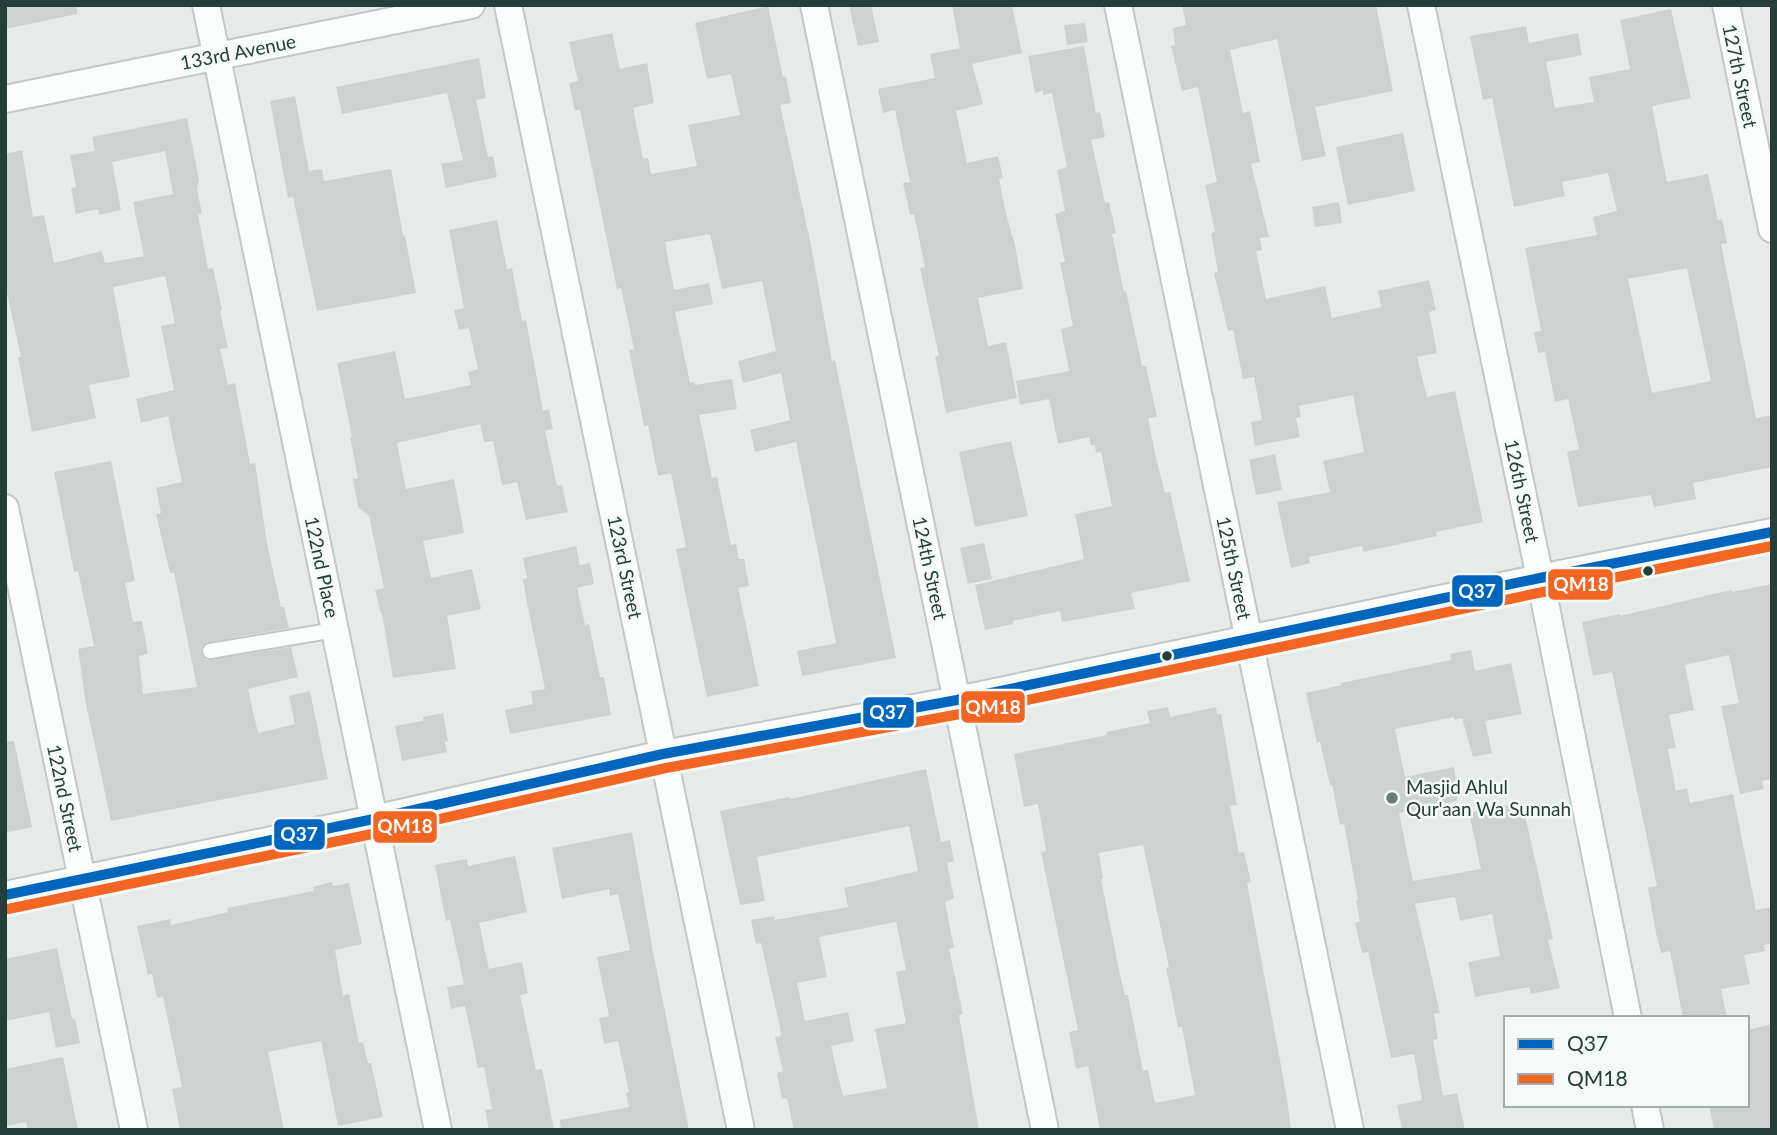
<svg xmlns="http://www.w3.org/2000/svg" width="1777" height="1135" viewBox="0 0 1777 1135" font-family="Lato,sans-serif">
<style>
.building{fill:#cdd2d0;fill-rule:evenodd}
.lines{fill:none;stroke-linecap:round;stroke-linejoin:round}
.service-casing{stroke:#c3c8c6;stroke-width:18}
.minor-casing{stroke:#c3c8c6;stroke-width:30}
.service{stroke:#fbfcfc;stroke-width:14}
.minor{stroke:#fbfcfc;stroke-width:26}
.bus-1-casing{stroke:#f5f9f7;stroke-width:16}
.bus-2-casing{stroke:#f5f9f7;stroke-width:16}
.bus-1{stroke:#0065bd;stroke-width:10}
.bus-2{stroke:#f26522;stroke-width:10}
.bus-dot{fill:#243e39;stroke:#f5f9f7;stroke-width:2.5}
.poi-dot{fill:#687b77;stroke:#f5f9f7;stroke-width:2.5}
.labels{text-anchor:middle;stroke-width:5;stroke-linejoin:round;paint-order:stroke}
.street-label{font-size:19px;fill:#243e39;stroke:#f5f9f7}
.poi-label{font-size:19px;fill:#243e39;stroke:#f5f9f7;text-anchor:start}
.line-badge{stroke:#f5f9f7;stroke-width:2.5}
.badge-label{font-size:19px;text-anchor:middle;font-weight:bold;fill:#fff}
</style>
<rect width="100%" height="100%" fill="#e6ebe9"/>
<path class="building" d="M5,5h71l1,9 -72,15z
M849,5h22l8,37 -21,4z
M952,5h60l10,48 -50,11 11,40 -27,7 11,52 31,-7 5,22 -4,1 7,35 9,31 8,44 -45,9 10,48 18,-4 11,56 -71,15 -11,-57h4l-19,-88 5,-1 -11,-53 -4,1 -7,-32 7,-1 -15,-72 -12,3 -5,-24 57,-11 -5,-24 30,-6z
M1182,5h194l17,86 -78,16 11,49 -24,5 -25,-122 -47,11 13,63 7,-2 10,51 -9,2 18,73 -9,1 2,12 -6,1 10,48 59,-13 7,32 49,-11 -3,-16 51,-11 7,30 -7,2 8,41 -20,4 10,40 28,-6 28,131 -47,10 1,4 -74,16 -1,-6 -53,11 1,6 -19,5 -14,-66 53,-10 -7,-31 41,-9 -11,-57 -54,11 2,11 -5,1 4,19 -45,9 -4,-24 11,-2 -8,-43 -11,2 -10,-49 -5,1 -14,-58 4,-1 -7,-39 4,-1 -10,-47 12,-3 -19,-95 -16,4 -11,-45 4,-1 -2,-17 13,-3z
M768,6l15,71h3l5,26 -11,2 31,140 21,116 3,-1 61,298 -94,18 -5,-25 39,-8 -40,-201 -41,10 -5,-22 40,-10 -9,-47 -38,10 -5,-22 38,-10 -14,-70 -40,8 -12,-55 -45,8 9,48 35,-7 4,21 -38,8 15,71 4,-1 1,3 37,-6 5,30 -38,6 13,63 5,-1 14,68 5,-1 3,15h5l5,27 -11,2 21,98 -52,11 -31,-148 10,-2 -15,-74 -13,3 -10,-51 -4,1 -15,-76 5,-1 -13,-61 -4,1 -37,-179 -5,1 -6,-28 9,-2 -9,-39 43,-9 8,36 27,-6 7,40 -21,5 10,51 5,-1 3,16 46,-8 -9,-41 52,-10 -9,-41 -24,5 -12,-56z
M1671,9l20,89 -39,8 15,76 41,-8 10,46 4,-1 5,24 -6,1 35,174 16,-3v52l-79,16 3,16 -42,8 -3,-12 -73,12 -11,-55 12,-3 -11,-50 -13,3 -10,-50 -7,1 -4,-21 7,-1 -16,-83 72,-13 -4,-18 24,-6 -9,-38 -46,9 3,14 -51,11 -22,-109 -9,2 -13,-64 56,-10 3,17 49,-10 4,22 -36,7 9,46 39,-6 -5,-25 41,-8 -10,-49zM1687,268l24,113 -59,12 -24,-114z
M1085,23l3,19 -21,3 -3,-20z
M1084,46l12,67 4,-1 5,25 -14,3 14,63 4,-1 7,31 -4,1 12,58 2,-1 16,75h4l11,51 -9,1 8,40 9,35 5,-1 20,89 -59,12 4,16 -73,13 -2,-11 -47,10v3l-28,6 -10,-45 109,-26 -9,-45 37,-8 -11,-54 -5,1 -1,-8h-4l-2,-8 -31,7 -9,-45 -29,6 -4,-24 53,-10 -8,-42 12,-3 -13,-63 5,-1 -10,-48 10,-3 -8,-41 10,-3 -15,-74 -9,2v-4l-8,2 -7,-37z
M479,58l7,40 -10,2 12,57 5,-1 4,21 -51,11 -5,-24 22,-4 -16,-67 -105,21 -6,-27z
M295,96l14,75 13,-2 2,12 67,-12 12,66 2,1 11,57 -99,18 -24,-114 -5,1 -18,-97z
M187,118l12,62 -2,9 5,25h-4l10,55 5,-1 9,42 -2,1 8,37 -8,1 8,36 7,-2 15,81 5,-1 12,80 14,64h3l5,21 -81,14 -7,5v6l5,7h6l79,-13 7,30 -50,12 10,44 37,-9 -6,-28 21,-5 18,88 -217,42 -25,-117 -8,-55 16,-3 -16,-75 -4,1 -20,-100 57,-11 24,120 -10,2 8,39 9,-1 6,33 -9,2 4,38 54,-7 -23,-114h-4l-14,-59 5,-1 -5,-25 26,-6 -14,-66 -27,7 -5,-24 38,-9 -13,-64 14,-3 -10,-47 -52,11 17,90 -41,8 7,33 -64,14 -14,-75h3l-16,-73v-130l17,-4 11,67 11,-2 10,48 48,-12 3,12 39,-7 -11,-54 40,-8 -8,-43 -53,11 9,48 -22,5 -1,-6 -22,5 -5,-26 5,-1 -6,-32 25,-4 -3,-14z
M1403,133l12,58 -67,14 -12,-58z
M1339,202l3,21 -27,4 -3,-20z
M497,220l10,49 5,-1 10,53 4,-1 17,91 6,-2 4,20 -8,2 12,55 5,-1 6,27 -42,8 -9,-38 -15,3 -9,-44 -9,1 -4,-18 -83,19 9,46 48,-10 10,54 -41,8 8,37 41,-9 9,40 -34,7 9,53 -63,9 -11,-65 -1,1 -6,-24 9,-2 -15,-72 -11,-9 -5,-28 5,-1 -8,-41h2l-15,-74 58,-12 10,48 66,-14 -3,-13 10,-3 -9,-41 -10,2 -5,-20 10,-2 -15,-78z
M1011,441l17,75 -53,11 -16,-75z
M1275,454l7,36 -26,5 -7,-35z
M984,543l8,36 -24,5 -8,-36z
M576,546l4,19 10,-2 4,21 -17,4 8,37 4,-1 11,53h4l7,38 -101,19 -5,-24 28,-6 -2,-13 14,-2 -18,-86 -4,-24 4,-1 -4,-20z
M1772,584v195l-10,2 2,8 -24,5 -19,-88 18,-3 -10,-48 -44,10 9,45 -25,5 7,33 -8,1 8,42 11,-3 3,15 43,-9 23,116 16,-3v36l-8,2 1,6 -21,4 6,29 -29,5 6,29h-44l-13,-67 -9,2 -5,-20 -8,-45 9,-2 -45,-214 -19,4 -11,-54 38,-8v2l111,-26 1,2z
M1471,650l4,21 36,-8 11,51 -37,7 7,32 -19,4 -11,-39 -8,2v-3l-59,12 10,48 49,-10 3,17v17l-58,12 14,68 68,-12 -12,-56 53,-11 31,137 -5,1 12,48 -29,6 -2,-7 -54,10 -7,-35 32,-6 -8,-42 -32,7 -5,-24 -40,7 25,109 -6,1 4,25 -5,1 10,56 14,-3 8,37h-63l-5,-25 25,-5 -8,-46 -23,4 -23,-106 -6,1 -7,-30 5,-2 -4,-21h2l-14,-76 -4,1 -8,-40h-2l-10,-43 -3,1 -11,-50 36,-8 -1,-2 110,-23 -1,-6z
M1168,707l2,10 46,-10 1,7h4l16,91 -7,1 9,47 5,-1 7,30 -4,1 40,215 4,32h-191l-12,-64 -12,3 -7,-37 9,-2 -37,-178 5,-1 -8,-47 -14,3 -10,-53 93,-19 -1,-3 44,-9 -3,-12zM1143,845l26,122 -3,1 4,18 8,41h4l13,68 -40,8 -7,-33 -5,1 -15,-76h-3l-5,-20 -19,-96h2l-4,-26z
M443,713l5,28 -3,1 2,10 -45,9 -7,-35 28,-5v-4z
M14,741l18,86 -27,6v-91z
M926,769l15,73 9,-2 4,21 -7,2 7,35 -9,4 9,46 -5,1 14,65 -4,1 20,115h-185l-7,-32 -5,1 -5,-26 6,-2 -8,-34 6,-1 -1,-9 -19,-84 -5,1 -5,-24 23,-4 1,4 73,-13 -4,-19 74,-17 -9,-45 -152,31 8,44 -25,4 -20,-94 69,-14 1,2zM896,922l10,48 -10,2 10,51 -31,6 12,59 -44,8 -12,-50 23,-5 -6,-29 -43,9 -8,-38 30,-6 -8,-40z
M632,832l22,125 35,173h-128l-1,-10 69,-13 -3,-14 3,-1 -11,-51 -14,3 -5,-26 10,-2 -12,-59 33,-7 -12,-56 -8,2 -1,-7 -47,10 -10,-51z
M515,856l12,56 -48,11 10,46 33,-7 6,31 -8,2 16,75 6,-1 12,61h-65l-4,-20 7,-1 -8,-42 -6,1 -13,-62 -14,3 -4,-22 17,-3 -14,-64 -4,1 -11,-56 32,-6 1,7z
M332,882l1,4 16,-3 13,61 -27,6 8,46 6,-2 10,49 4,-1 5,21h3l12,54 -45,9 -17,-85 -53,11 16,78h-104l-8,-41 10,-2 -19,-90 -6,1 -5,-24 -4,1 -11,-49 33,-7 1,6 57,-13 -1,-4 87,-17 -1,-4z
M57,948l15,71 3,-1 5,25 -24,5 -7,-36 -44,9v-62z
M1772,1024v106h-58l-5,-25h38v-75z
M63,1057l15,73h-50l-2,-8 -21,4v-57z"/>
<g class="lines">
<defs>
<path id="service" d="M210,651l125,-21"/>
<path id="minor" d="M206,5l232,1125
M508,5l233,1125
M814,5l231,1125
M1118,5l232,1125
M1421,5l119,573 88,440
M1726,5l46,224
M5,99l466,-94
M5,508l129,622
M5,895l369,-76 289,-65 294,-54 583,-122 232,-46
M1645,1105l5,25"/>
</defs>
<use href="#service" class="service-casing"/>
<use href="#minor" class="minor-casing"/>
<use href="#service" class="service"/>
<use href="#minor" class="minor"/>
<defs>
<path id="bus-1" d="M5,895l369,-76 289,-65 294,-54 583,-122 232,-46"/>
<path id="bus-2" d="M8,909l369,-76 289,-65 294,-54 583,-122 229,-46"/>
</defs>
<use href="#bus-1" class="bus-1-casing"/>
<use href="#bus-2" class="bus-2-casing"/>
<use href="#bus-1" class="bus-1"/>
<use href="#bus-2" class="bus-2"/>
</g>
<g class="bus-dot">
<circle cx="1648" cy="571" r="6"/>
<circle cx="1167" cy="656" r="6"/>
</g>
<circle class="poi-dot" cx="1392" cy="798" r="7"/>
<g class="labels">
<g class="street-label">
<text transform="translate(238 52) rotate(-11)" y="7">133rd Avenue</text>
<text transform="translate(1740 76) rotate(78)" y="7">127th Street</text>
<text transform="translate(1522 491) rotate(78)" y="7">126th Street</text>
<text transform="translate(322 567) rotate(78)" y="7">122nd Place</text>
<text transform="translate(625 567) rotate(78)" y="7">123rd Street</text>
<text transform="translate(930 568) rotate(78)" y="7">124th Street</text>
<text transform="translate(1234 568) rotate(78)" y="7">125th Street</text>
<text transform="translate(65 798) rotate(78)" y="7">122nd Street</text>
</g>
<g class="poi-label">
<text x="1406" y="794">Masjid Ahlul<tspan x="1406" dy="22">Qur'aan Wa Sunnah</tspan></text>
</g>
</g>
<g class="line-badge">
<rect x="1547" y="568" width="67" height="33" rx="7" fill="#f26522"/>
<rect x="1451" y="574" width="53" height="34" rx="7" fill="#0065bd"/>
<rect x="960" y="690" width="66" height="34" rx="7" fill="#f26522"/>
<rect x="862" y="696" width="53" height="33" rx="7" fill="#0065bd"/>
<rect x="372" y="810" width="66" height="34" rx="7" fill="#f26522"/>
<rect x="273" y="818" width="53" height="33" rx="7" fill="#0065bd"/>
</g>
<g class="badge-label">
<text x="1581" y="591">QM18</text>
<text x="1477" y="598">Q37</text>
<text x="993" y="714">QM18</text>
<text x="888" y="719">Q37</text>
<text x="405" y="833">QM18</text>
<text x="299" y="841">Q37</text>
</g>
<rect width="1777" height="1135" fill="none" stroke="#243e39" stroke-width="14"/>
<rect x="1504" y="1016" width="245" height="91" fill="#f5f9f7" stroke="#a1aeab" stroke-width="2"/>
<rect x="1518" y="1039" width="35" height="10" fill="#0065bd" stroke="#a1aeab" stroke-width="2"/>
<text x="1567" y="1051" font-size="21" fill="#243e39">Q37</text>
<rect x="1518" y="1074" width="35" height="10" fill="#f26522" stroke="#a1aeab" stroke-width="2"/>
<text x="1567" y="1086" font-size="21" fill="#243e39">QM18</text>
</svg>
